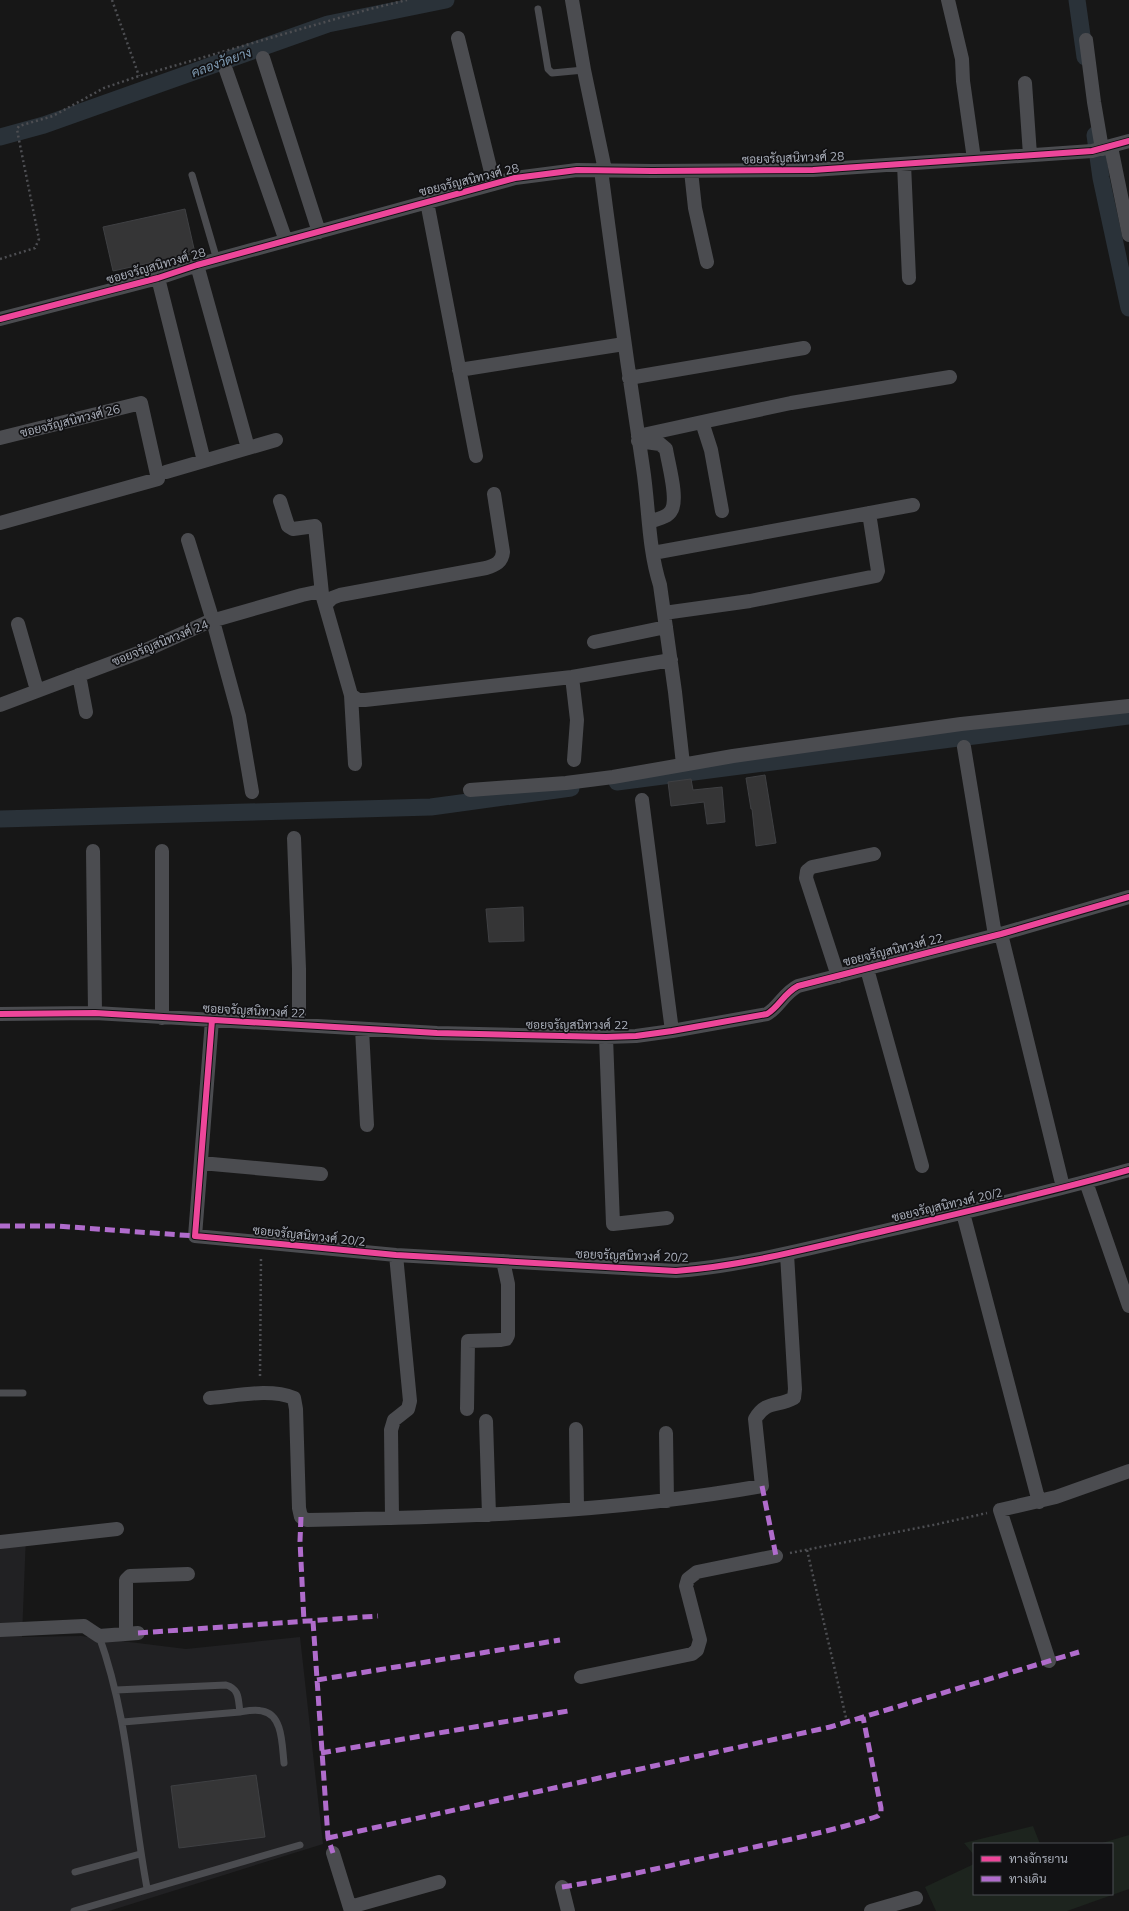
<svg xmlns="http://www.w3.org/2000/svg" width="1129" height="1911" viewBox="0 0 1129 1911" font-family="Mulish,Sarabun,sans-serif">
<style>
.built{fill:#212123}
.green{fill:#1d241e}
.lines{fill:none;stroke-linecap:round;stroke-linejoin:round}
.canal{stroke:#2a3239;stroke-width:17}
.building{fill:#353536;stroke:#3f4043}
.path{stroke:#4d4e52;stroke-width:2.5;stroke-dasharray:2 3;stroke-linecap:butt}
.lane{stroke:#4b4c50;stroke-width:7}
.street{stroke:#4b4c50;stroke-width:14}
.quiet{stroke:#b06ccc;stroke-width:5;stroke-dasharray:10 5;stroke-linecap:butt}
.cycleway-casing{stroke:#111113;stroke-width:8}
.cycleway{stroke:#ed469a;stroke-width:6}
.labels{text-anchor:middle;stroke-width:3.5;stroke-linejoin:round;paint-order:stroke}
.street-label{font-size:12px;fill:#a8adb8;stroke:#111113}
.water-label{font-size:13px;font-style:italic;fill:#7f9bb3;stroke:#111113}
</style>
<rect width="100%" height="100%" fill="#171717"/>
<path class="built" d="M26,1535l-4,102 59,-1 105,13 114,-12 23,207 -214,67h-109v-375z"/>
<path class="green" d="M1033,1826l7,18h-66v11l-10,-12z
M1129,1835v54l-62,22h-131l-11,-24 49,-23v30h138v-50h-13z"/>
<g class="lines">
<path class="canal" d="M1077,0l8,57
M1095,135l6,43 28,130
M0,137l44,-12 284,-101 118,-24
M617,782l512,-66
M0,819l431,-12 140,-19"/>
</g>
<path class="building" d="M185,209l10,44 -82,18 -10,-44z
M765,775l11,68 -20,3 -4,-37h-1l-5,-31z
M691,779l2,11 29,-3 3,35 -18,2 -3,-22 -33,4 -3,-24z
M523,907l1,34 -35,1 -3,-33z
M256,1775l9,62 -86,11 -8,-62z"/>
<g class="lines">
<path class="path" d="M112,0l27,76
M0,259l35,-11 4,-9 -21,-104 -1,-6 2,-3 34,-10 51,-28 35,-12 231,-67 37,-9
M260,1376l1,-119
M807,1550l40,172
M790,1553l148,-29 49,-11"/>
<path class="lane" d="M538,9l10,60 4,4 32,-3
M192,175l25,85
M0,1393h23
M99,1636c30,83 32,167 48,252
M116,1690l110,-5c14,4 12,15 14,27l-117,10
M240,1712c6,-1 15,-3 22,-1 21,3 20,35 22,52
M75,1872l65,-18
M74,1911l226,-66"/>
<path class="street" d="M572,0l12,70 21,100
M948,0l14,59 1,22 11,78
M458,38l36,146
M1086,40l8,62 8,47
M263,58l56,174
M226,70l60,171
M1025,83l5,72
M1111,147l18,88
M904,164l5,114
M601,170c13,100 27,199 42,298 6,39 5,80 17,117l15,107 8,72
M691,171l4,37 12,54
M427,202l49,254
M197,265l51,183
M158,278l46,183
M0,319l158,-41 39,-13 318,-87 62,-8 75,1 161,-1 279,-19 37,-10
M459,370l165,-26
M629,378l175,-30
M702,422l89,-19 159,-26
M638,436l64,-14 9,28 11,61
M0,438l141,-35 17,76 -158,44
M638,441l22,3 6,5c2,14 13,51 5,62 -4,7 -15,8 -22,11
M166,472l110,-32
M280,501l8,25 5,3 22,-3 7,68 29,101 4,69
M188,540l25,81 26,95 13,76
M653,553l260,-48
M326,604l6,-6 8,-3 146,-27c10,-3 16,-6 17,-16l-9,-58
M664,613l86,-12 126,-25 2,-5 -9,-58
M18,624l19,66
M594,642l72,-15
M79,675l7,37
M572,677l5,43 -3,40
M351,695l7,5h7l207,-23 99,-17
M0,705l146,-55 62,-28 94,-27 14,-3 6,2
M964,747l31,188
M470,790l96,-7 47,-6 120,-21 228,-32 168,-18
M642,800l30,231
M294,838l5,131v55
M93,851l2,162
M1001,934l62,253
M867,969l55,197
M838,976l-32,-98 1,-7 5,-4 62,-13
M0,1014l95,-1 342,20 169,4 30,-1 36,-5 95,-17c12,-7 17,-21 31,-28l203,-52 128,-37
M162,1018v-167
M212,1020l-17,216 201,19 280,16c66,-5 130,-22 195,-37 86,-20 173,-40 258,-64
M362,1029l5,96
M606,1037l7,187 54,-6
M201,1163l120,11
M1086,1182l43,124
M963,1213l76,289
M210,1398c27,-2 59,-10 84,0l2,11 3,99 2,9 6,3c152,-3 304,-7 455,-34l-7,-67c11,-19 23,-12 39,-21l1,-9 -8,-135
M467,1409l1,-68 33,-1 5,-1 2,-4v-51l-5,-23
M486,1421l3,94
M576,1429l1,80
M666,1433l1,68
M392,1518l-1,-88 3,-10 14,-11 2,-8 -14,-146
M0,1542l117,-13
M0,1630l84,-4 15,10 39,-3
M126,1634v-54l4,-4 58,-2
M1049,1661l-49,-151 56,-13 73,-26
M581,1677l111,-23 5,-4 3,-10 -14,-54 2,-7 9,-7 79,-16
M333,1853l18,58
M562,1887l6,24
M350,1907l89,-25
M871,1911l45,-13"/>
<path class="quiet" d="M0,1226h56l139,10
M762,1486l14,70
M301,1517l-1,24 4,81
M313,1621l15,217 5,15
M138,1633l240,-17
M317,1680l243,-40
M321,1753l247,-42
M328,1838l502,-111 249,-75
M562,1887c58,-9 114,-23 170,-35 49,-11 99,-20 146,-36l3,-3v-5l-18,-91"/>
<defs>
<path id="cycleway" d="M0,319l158,-41 39,-13 318,-87 62,-8 75,1 161,-1 279,-19 37,-10
M0,1014l95,-1 342,20 169,4 30,-1 36,-5 95,-17c12,-7 17,-21 31,-28l203,-52 128,-37
M212,1020l-17,216 201,19 280,16c66,-5 130,-22 195,-37 86,-20 173,-40 258,-64"/>
</defs>
<use href="#cycleway" class="cycleway-casing"/>
<use href="#cycleway" class="cycleway"/>
</g>
<g class="labels">
<g class="street-label">
<text transform="translate(793 158) rotate(-2)" y="4">ซอยจรัญสนิทวงศ์ 28</text>
<text transform="translate(469 180) rotate(-14)" y="4">ซอยจรัญสนิทวงศ์ 28</text>
<text transform="translate(156 266) rotate(-16)" y="4">ซอยจรัญสนิทวงศ์ 28</text>
<text transform="translate(70 421) rotate(-14)" y="4">ซอยจรัญสนิทวงศ์ 26</text>
<text transform="translate(160 643) rotate(-22)" y="4">ซอยจรัญสนิทวงศ์ 24</text>
<text transform="translate(893 950) rotate(-14)" y="4">ซอยจรัญสนิทวงศ์ 22</text>
<text transform="translate(254 1011) rotate(3)" y="4">ซอยจรัญสนิทวงศ์ 22</text>
<text x="577" y="1029">ซอยจรัญสนิทวงศ์ 22</text>
<text transform="translate(947 1205) rotate(-13)" y="4">ซอยจรัญสนิทวงศ์ 20/2</text>
<text transform="translate(309 1236) rotate(6)" y="4">ซอยจรัญสนิทวงศ์ 20/2</text>
<text transform="translate(632 1256) rotate(2)" y="4">ซอยจรัญสนิทวงศ์ 20/2</text>
</g>
<g class="water-label">
<text transform="translate(221 62) rotate(-20)" y="5">คลองวัดยาง</text>
</g>
</g>
<rect x="973" y="1843" width="140" height="52" fill="#111113" stroke="#4d4f55"/>
<rect x="981" y="1856" width="20" height="6" fill="#ed469a" stroke="#4d4f55"/>
<text x="1009" y="1863" font-size="12" fill="#a8adb8">ทางจักรยาน</text>
<rect x="981" y="1876" width="20" height="6" fill="#b06ccc" stroke="#4d4f55"/>
<text x="1009" y="1883" font-size="12" fill="#a8adb8">ทางเดิน</text>
</svg>
